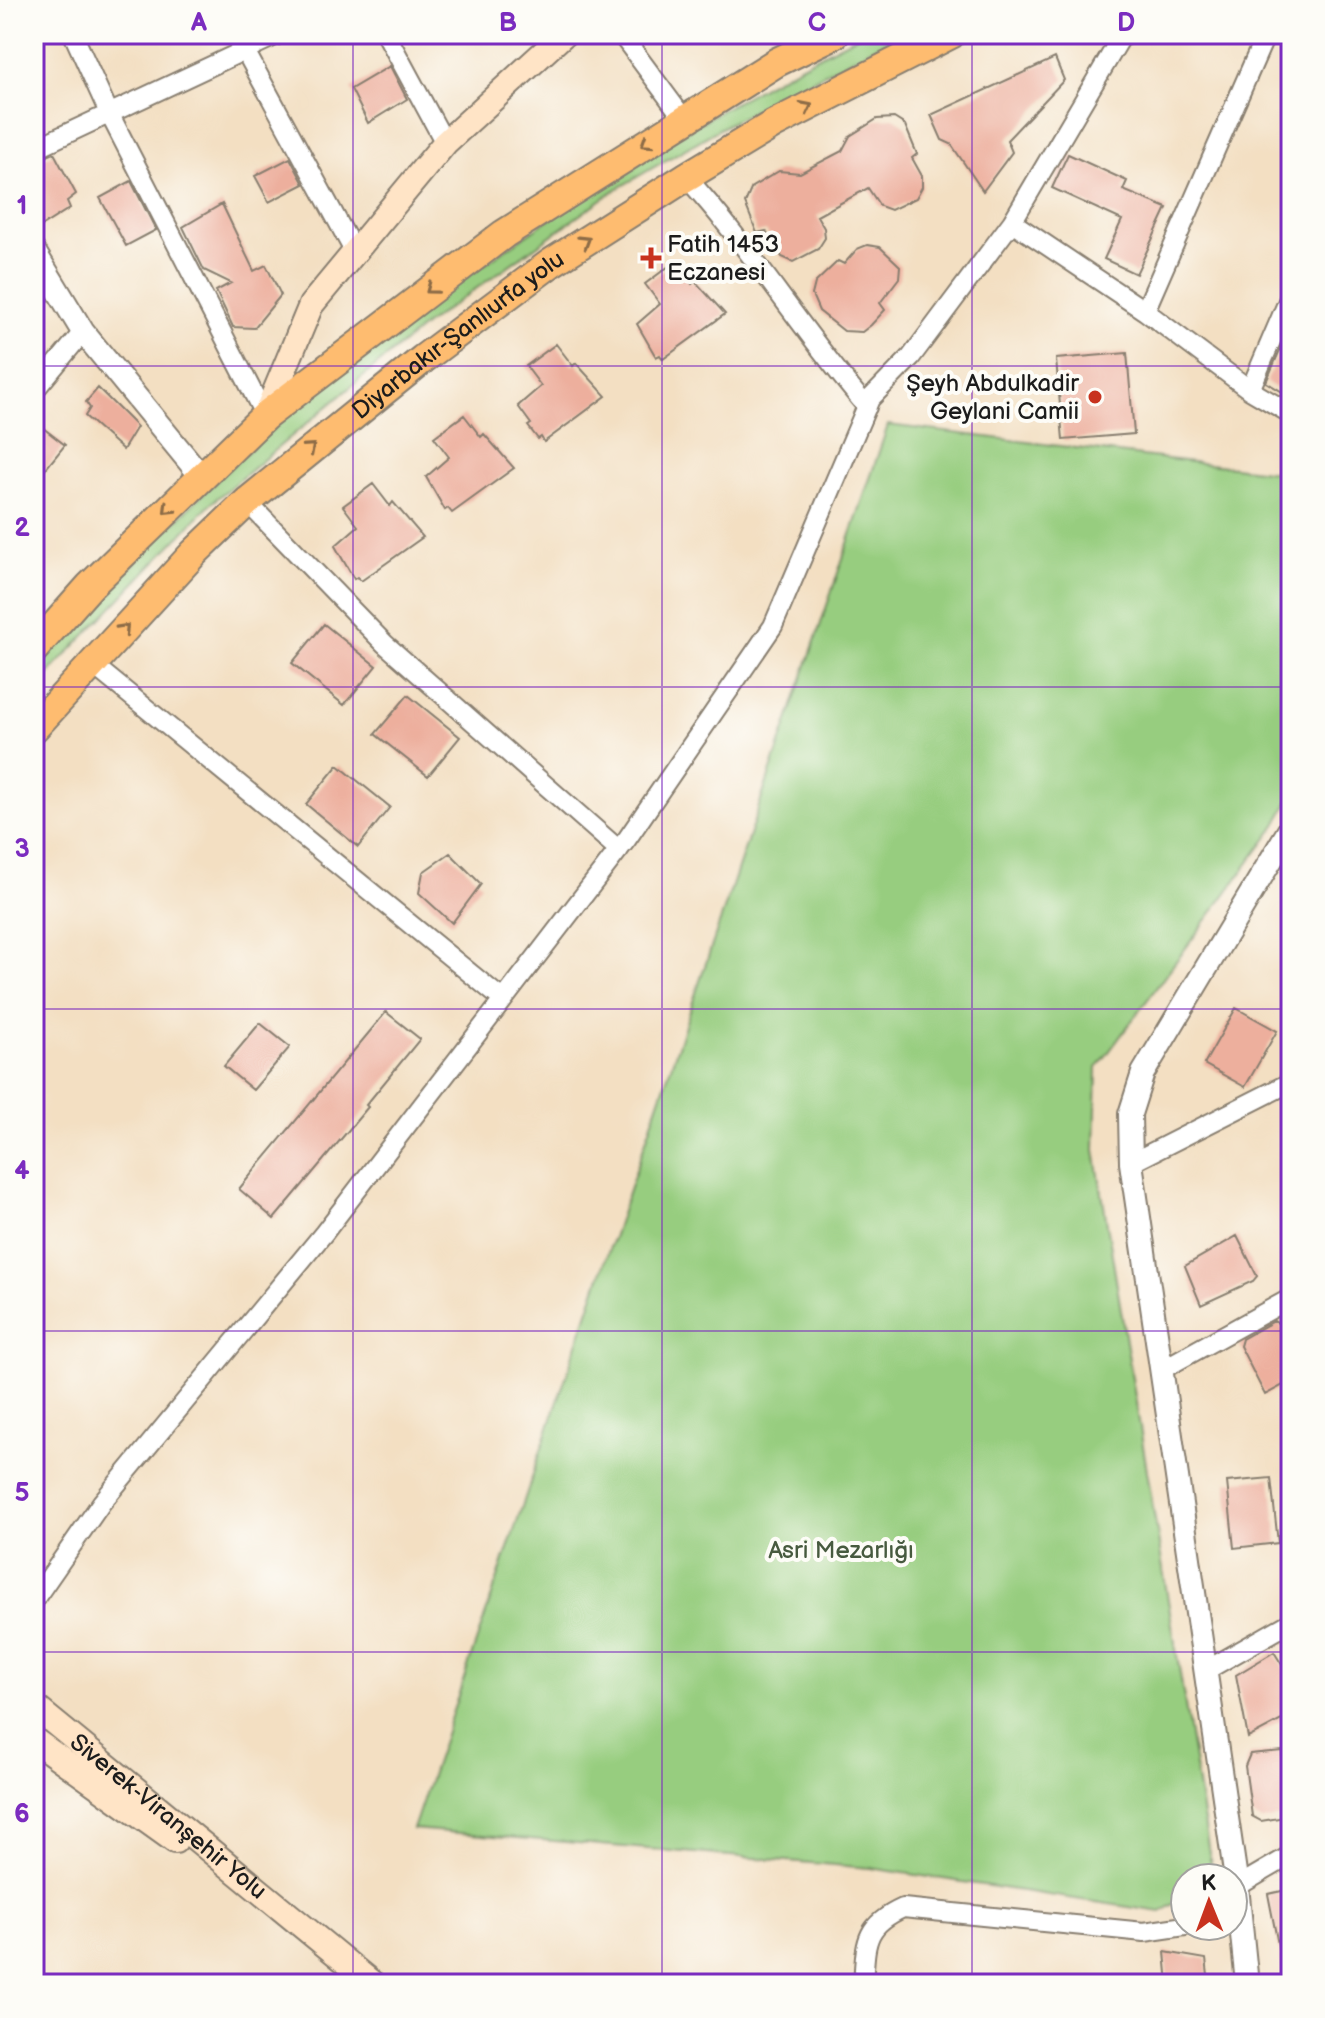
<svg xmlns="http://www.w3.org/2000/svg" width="1325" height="2018" viewBox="0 0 1325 2018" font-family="'Balsamiq Sans',sans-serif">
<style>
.green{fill:#97cd7f;stroke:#5a744e;stroke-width:2}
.building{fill:#edaf9d}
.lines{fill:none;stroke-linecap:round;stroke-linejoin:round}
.minor-casing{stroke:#887e6f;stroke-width:22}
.tertiary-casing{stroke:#887e6f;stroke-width:26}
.secondary-casing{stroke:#887e6f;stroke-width:28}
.trunk-casing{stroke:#887e6f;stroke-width:32}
.minor{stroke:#fff;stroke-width:18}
.tertiary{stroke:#fff;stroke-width:22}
.secondary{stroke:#ffe4c6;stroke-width:24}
.trunk{stroke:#febc70;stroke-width:28}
.oneway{stroke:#8d6c46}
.grid{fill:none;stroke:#7b2cbf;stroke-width:2;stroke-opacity:0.55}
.poi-dot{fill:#c8321e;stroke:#fdfcf7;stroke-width:3}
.labels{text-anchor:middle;stroke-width:8;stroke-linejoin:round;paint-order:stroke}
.poi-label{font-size:24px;fill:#1c1c1c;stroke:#fdfcf7;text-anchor:start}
.street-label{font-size:24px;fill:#1c1c1c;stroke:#fdfcf7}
.park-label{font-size:24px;fill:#475a3f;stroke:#fdfcf7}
.neatline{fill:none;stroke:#7b2cbf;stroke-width:3}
.grid-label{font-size:26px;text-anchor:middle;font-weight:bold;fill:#7b2cbf}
</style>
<rect width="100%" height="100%" fill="#fdfcf7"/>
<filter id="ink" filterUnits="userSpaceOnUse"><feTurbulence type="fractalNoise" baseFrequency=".0125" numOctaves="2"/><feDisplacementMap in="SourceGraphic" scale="16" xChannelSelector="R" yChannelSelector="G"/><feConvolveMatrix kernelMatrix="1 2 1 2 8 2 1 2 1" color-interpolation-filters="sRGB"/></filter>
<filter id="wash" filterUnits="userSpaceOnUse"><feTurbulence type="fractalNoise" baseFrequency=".006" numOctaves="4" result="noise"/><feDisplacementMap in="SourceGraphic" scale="32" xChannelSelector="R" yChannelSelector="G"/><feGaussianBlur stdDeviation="1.8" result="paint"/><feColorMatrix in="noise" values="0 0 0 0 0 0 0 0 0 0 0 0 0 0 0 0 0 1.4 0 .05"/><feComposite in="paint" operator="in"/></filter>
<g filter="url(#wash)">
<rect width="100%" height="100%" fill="#f3dfc2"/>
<path class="green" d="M861,34h39l-172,90 -113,66 -190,135 -216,180 -175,184v-21c80,-83 158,-168 244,-244 67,-59 138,-112 211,-163 119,-85 242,-161 372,-227z
M888,425l403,49v324l-18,32 -176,238 -2,82 118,727 -28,1v18l-24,16 -291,-44 -457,-39z"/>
<g id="blocks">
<path class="building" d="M1055,58l9,22 -57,60 5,12 -29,39 -32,-47 -9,-4 -11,-25z
M390,66l17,33 -39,24 -17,-34z
M894,118l11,7 12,29 -5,4 10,18v11l-6,11 -25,12 -11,-4 -12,-18 -51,28 7,12 1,10 -7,11 -25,13 -11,-5 -16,-26 -9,2 -12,-30 7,-16 27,-16 21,2 42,-22 8,-15 27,-17z
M54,153l22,41 -9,7 3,7 -30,19 -6,-11v-54z
M1068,154l59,27 -4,9 44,18 -31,66 -32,-15 18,-39 -70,-32z
M290,158l14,26 -35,18 -14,-26z
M131,181l25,49 -30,16 -26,-48z
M222,204l32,67 12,-6 15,30 -27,33 -21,-1 -17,-36 15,-8 -27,-13 -21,-43z
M867,245l13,2 20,19 -1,12 -19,25 5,7 -14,15 -9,7 -18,-1 -25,-20 -7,-16 3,-12 23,-22 6,3 13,-15z
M676,261l16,23 3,-3 30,33 -62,45 -3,-4 -4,2 -19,-33 23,-20 -15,-20z
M1291,325v72l-25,-15z
M556,344l17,22 3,-3 30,33 -62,46 -3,-5 -3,2 -10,-13 3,-2 -13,-18 23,-20 -15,-20z
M1127,353l7,81 -71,6 -7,-81z
M98,388l39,39 -14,23 -38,-34 5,-8 -4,-6z
M464,415l17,22 3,-3 30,34 -62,45 -4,-5 -3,2 -19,-33 23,-20 -15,-20z
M34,421l31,24 -22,27 -9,-7z
M373,484l17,22 3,-4 30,35 -62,44 -4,-4 -3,2 -19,-33 23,-20 -15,-20z
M324,624l52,42 -32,39 -52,-42z
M408,695l52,42 -32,39 -53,-42z
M338,765l52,42 -32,40 -52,-43z
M450,853l31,31 -29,39 -33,-30 4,-21z
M1236,1008l41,23 -32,56 -41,-23z
M386,1012l34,27 -54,66 2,2 -94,112 -35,-30z
M260,1023l30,24 -37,43 -29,-24z
M1237,1236l20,40 -4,5 -52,24 -16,-39z
M1274,1321l7,4 10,23v33l-26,14 -25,-49 2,-7z
M1271,1478l7,65 -44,5 -7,-66z
M1274,1652l17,27v36l-43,23 -12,-63z
M1282,1751l9,65 -30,5 -9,-5 -7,-50 5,-12z
M1291,1889v85l-7,1 -16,-81z
M1165,1952l41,7 3,25h-41z"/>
</g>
</g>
<g filter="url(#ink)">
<use href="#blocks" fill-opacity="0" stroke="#887e6f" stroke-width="2"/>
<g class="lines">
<defs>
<path id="minor" d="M73,34l36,79 156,303
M236,34l119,219
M386,34l59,109
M621,34l63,85
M1123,34l-111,188 133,89 121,-277
M34,149l245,-115
M686,177c66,72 117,156 181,230
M1145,311l105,79 41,-96
M1250,390l41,24
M34,391l49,-59
M247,502l138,142 234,206
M92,664l411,336
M1131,1163l160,-81
M1161,1370l130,-72
M34,1600l68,-98 222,-269 303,-394 146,-213 97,-227 41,-42 101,-135
M1205,1671l86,-49
M1233,1889l58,-34
M863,1984c3,-40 0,-58 40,-76l241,24 41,-6"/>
<path id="tertiary" d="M34,251l49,81 118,144
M1247,1984l-10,-98 -106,-723 -1,-49 13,-41 148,-246"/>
<g id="secondary">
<path d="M265,416l46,-111 134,-162 119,-109"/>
<path id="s1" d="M34,1706l339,278"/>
<path d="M34,1740l141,101"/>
</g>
<g id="trunk">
<path d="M34,649l56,-63 175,-170 239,-182 273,-172 58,-28"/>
<path id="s2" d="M34,728l160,-175 53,-51 176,-143 128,-96 135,-86 88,-53 177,-90"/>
</g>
</defs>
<use href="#minor" class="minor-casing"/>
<use href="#tertiary" class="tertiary-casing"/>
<use href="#secondary" class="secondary-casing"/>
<use href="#trunk" class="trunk-casing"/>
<use href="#minor" class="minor"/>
<use href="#tertiary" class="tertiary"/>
<use href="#secondary" class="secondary"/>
<use href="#trunk" class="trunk"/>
</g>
<defs><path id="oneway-chevron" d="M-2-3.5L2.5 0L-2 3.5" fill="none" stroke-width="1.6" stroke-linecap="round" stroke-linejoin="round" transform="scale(2)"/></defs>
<g class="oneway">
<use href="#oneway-chevron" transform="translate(807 107) rotate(-27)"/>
<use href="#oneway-chevron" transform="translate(646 143) rotate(147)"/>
<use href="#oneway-chevron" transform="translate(585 241) rotate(-32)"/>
<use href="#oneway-chevron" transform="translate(431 289) rotate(143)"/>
<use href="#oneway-chevron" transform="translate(310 448) rotate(-41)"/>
<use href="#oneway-chevron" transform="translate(168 509) rotate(135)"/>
<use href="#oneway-chevron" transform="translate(124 629) rotate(-47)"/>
</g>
</g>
<path class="grid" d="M353,34v1950M662,34v1950M972,34v1950M34,366h1257M34,687h1257M34,1009h1257M34,1331h1257M34,1652h1257"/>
<g class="poi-dot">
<path d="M647 246h8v8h8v8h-8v8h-8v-8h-8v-8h8z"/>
<circle cx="1095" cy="397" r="8"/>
</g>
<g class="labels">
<g class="poi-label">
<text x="667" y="252">Fatih 1453<tspan x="667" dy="28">Eczanesi</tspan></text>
<text x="1079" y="391" text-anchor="end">Şeyh Abdulkadir<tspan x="1079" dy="28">Geylani Camii</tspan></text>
</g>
<g class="street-label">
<text dy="8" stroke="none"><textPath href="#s2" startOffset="580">Diyarbakır-Şanlıurfa yolu</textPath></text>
<text dy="8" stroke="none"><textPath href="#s1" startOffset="174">Siverek-Viranşehir Yolu</textPath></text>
</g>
<g class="park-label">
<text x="841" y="1558">Asri Mezarlığı</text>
</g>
</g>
<rect width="1325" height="2018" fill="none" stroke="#fdfcf7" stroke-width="88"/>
<g transform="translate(1209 1902) rotate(359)"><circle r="38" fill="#fdfcf7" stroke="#a3a29f" stroke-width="2"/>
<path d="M0-6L14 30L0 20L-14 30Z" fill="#c8321e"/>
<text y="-12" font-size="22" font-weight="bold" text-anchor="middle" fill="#1c1c1c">K</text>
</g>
<rect x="44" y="44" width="1237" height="1930" class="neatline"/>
<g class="grid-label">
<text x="199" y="31">A</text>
<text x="508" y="31">B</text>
<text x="817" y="31">C</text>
<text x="1126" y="31">D</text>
<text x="22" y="214">1</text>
<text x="22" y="536">2</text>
<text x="22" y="857">3</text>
<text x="22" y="1179">4</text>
<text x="22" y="1501">5</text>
<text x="22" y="1822">6</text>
</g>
</svg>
